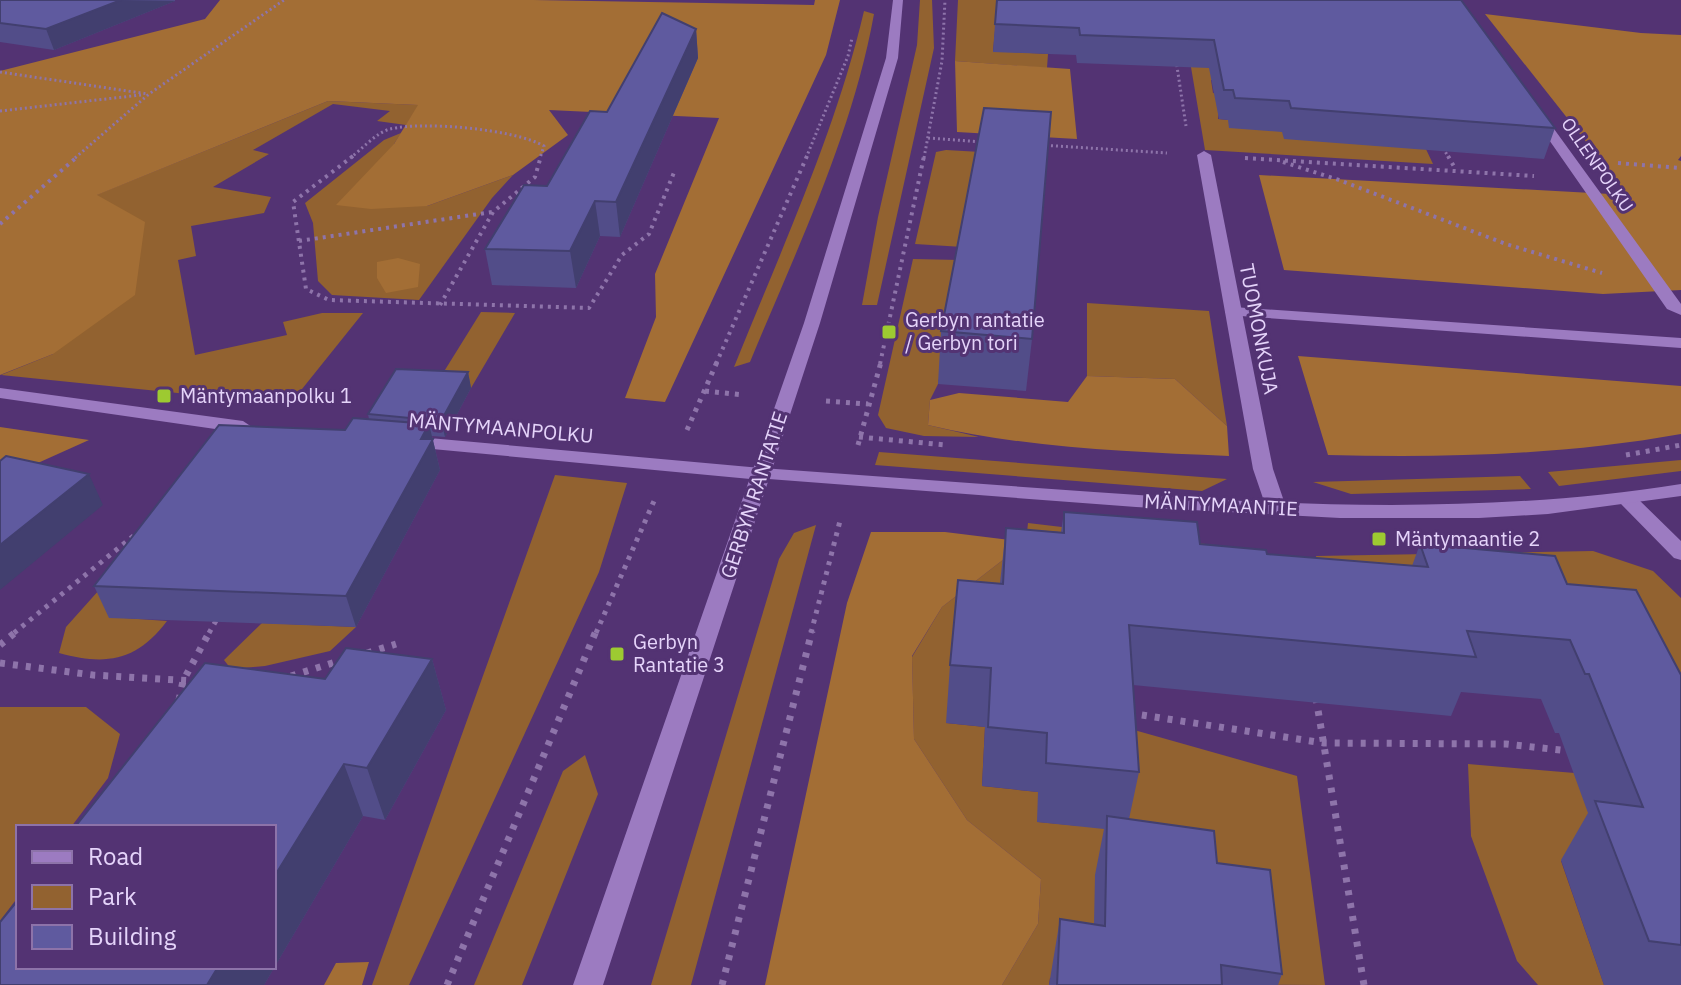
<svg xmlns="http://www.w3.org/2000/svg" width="1681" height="985" viewBox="0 0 1681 985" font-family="'IBM Plex Sans',sans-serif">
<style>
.green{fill:#926230}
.forest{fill:#a36e35}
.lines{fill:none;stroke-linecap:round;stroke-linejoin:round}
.path-far3{stroke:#8e74aa;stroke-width:3;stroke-dasharray:2 3;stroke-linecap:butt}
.path-far2{stroke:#8e74aa;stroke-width:4;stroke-dasharray:3 5;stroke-linecap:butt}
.path-far1{stroke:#8e74aa;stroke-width:5;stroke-dasharray:4 6;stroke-linecap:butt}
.path{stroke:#8e74aa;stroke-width:7;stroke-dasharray:5 8;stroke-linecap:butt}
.service{fill:#9c7bc1;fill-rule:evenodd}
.minor{fill:#9c7bc1;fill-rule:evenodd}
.tertiary{fill:#9c7bc1;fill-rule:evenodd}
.secondary{fill:#9c7bc1;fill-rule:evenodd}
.wall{fill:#524d89}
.shaded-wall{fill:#423f6f}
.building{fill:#5f5a9f;stroke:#423f6f;stroke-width:2}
.poi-dot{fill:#9dca31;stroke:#533373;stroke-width:3}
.labels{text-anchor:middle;stroke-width:6;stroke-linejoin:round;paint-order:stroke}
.far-street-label{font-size:18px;fill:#e5d4fa;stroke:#533373}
.poi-label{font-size:20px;fill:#e5d4fa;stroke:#533373;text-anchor:start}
.street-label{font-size:20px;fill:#e5d4fa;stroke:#533373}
</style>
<rect width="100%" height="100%" fill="#533373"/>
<path class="green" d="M920,0h12l2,48 -57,257h-15l16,-88 39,-172z
M958,0h40l-5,51 55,3 -1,14 -92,-7z
M1180,2l39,78h-8l2,13 8,1 -3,25 10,1 164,-43 41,87 -228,-14z
M864,11l10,3c-22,122 -77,234 -124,348l-16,5c47,-117 101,-233 130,-356z
M328,101l91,4 -13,20 -29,-4 13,-10 -57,-7 -80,46 16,4 -56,33 58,10 -7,16 -73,13 5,30 -18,4 17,95 92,-20 -4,-13 39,-9h41l-69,86 -19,4 -274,-28 52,-21 43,-159z
M401,133l-7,11 33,62 86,-31 -21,23 -73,102 -87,-5 -14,-14 -5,-58 -8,-20 79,-63z
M946,150l35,2 -18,95 -48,-3 21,-92z
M913,259l47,1 -22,124 -8,16 -2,25 51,12 -55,-1 -38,-8 -8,-13z
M1087,303l122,8 18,115 -52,-47 -88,-3z
M481,312l34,1 -44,75 -36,-2z
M879,452l348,27 -25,12 -327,-26z
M1681,460v11l-122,15 -11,-14z
M555,475l72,8 -28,89 -190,413h-37z
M1520,476l11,13 -180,5 -38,-12z
M1028,523l237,28 -319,172 39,4 -3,59 56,6v30l42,4 40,-100 177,50 28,209 -233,-1 -42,-6 -1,7h-47l36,-61 3,-45 -74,-59 -53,-81 -2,-82 30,-50 84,-65z
M816,525l-125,460h-40l128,-426 15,-26z
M142,542l-32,75 57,4c-30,40 -61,45 -108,32l7,-26z
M1593,551l60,20 28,27v154l-75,-104 -282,-26 -8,-66z
M262,623l94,4 -26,24 -65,15 -34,3 -7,-9z
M0,707h86l34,27 -12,44 -37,49h-53v70l-18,24z
M585,755l13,39 -76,191h-48l89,-214z
M1468,764l166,14 -27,88 -46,-5 43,124h-66l-21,-24 -46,-125z"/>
<path class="forest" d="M220,0h314l280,5 1,-5h25l-14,55 -161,347 -40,-4 31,-81 -1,-43 64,-156 -170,-8 19,25 -55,40 -86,31 -56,3 -35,-4 58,-61 24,-39 -90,-4 -231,94 48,27 -10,73 -82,59 -53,21v-304l205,-52z
M1485,14l156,19 40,2v121l-3,4 3,1v129l-78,4 -319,-24 -25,-95 369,20z
M955,61l115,8 7,70 -120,-7z
M398,258l22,6 -2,23 -32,6 -9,-15v-16z
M1298,356l383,30v48c-117,21 -234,24 -353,21z
M1087,376l88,3 52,47 2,30c-101,-4 -202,-8 -301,-31l2,-25 29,-7 109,9z
M0,427l89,13 -89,40z
M871,532h74l81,10 -84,65 -30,49 2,83 53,81 74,59 -3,45 -36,61h-237l82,-382z
M369,962l-7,23h-38l12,-22z"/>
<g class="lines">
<path class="path-far3" d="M1176,60l10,66
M0,72l148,22
M0,111l141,-16
M928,138l55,4
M1041,145l126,8
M1443,148l6,10
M75,158l74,-64 135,-94
M350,158c11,-8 27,-26 40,-29 34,-8 124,0 154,17l-4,12
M806,158l42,-102 4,-18
M924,158l18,-97 3,-61
M1245,158h4"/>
<path class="path-far2" d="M353,156l-60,46 13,87 23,11 260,8 33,-53 27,-21 26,-64
M1448,156l8,14
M1245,158l289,18
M1283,162l56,18 167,64 96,29
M1618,163l63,5
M0,224l78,-68
M299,241l193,-29
M440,305l53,-93 42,-35 6,-21
M716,364l91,-208
M880,364l44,-208"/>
<path class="path-far1" d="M705,391l39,4
M826,401l42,3
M687,430l30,-68
M859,437l87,8
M858,445l23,-83
M1626,455l55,-10
M14,633l123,-100
M209,633l8,-14
M596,633l58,-132
M811,633l30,-116"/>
<path class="path" d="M0,645l17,-14
M367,653l29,-9
M0,663l93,12 101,6
M291,676l51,-16
M1316,698l48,287
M179,700l4,-19 27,-50
M1129,713l195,30 182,1 63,7
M447,985l149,-354
M722,985l90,-354"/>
<path class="service" d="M1533,111h8l140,193v11l-14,-6 -136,-195z
M1233,307l448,31v10l-454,-33 -2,-3z"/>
<path class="minor" d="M1204,151l7,4 62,314 14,41 -10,6 -10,-6 -14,-41 -56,-314z
M0,388l243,33 9,6 -9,6 -243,-35z
M407,436l354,32 10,6 -10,6 -361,-34 -2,-4 2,-4z
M1628,494l7,2 46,45v19l-7,-2 -53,-54 -3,-4z"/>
<path class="tertiary" d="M761,468c111,8 222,16 333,24 197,14 392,23 587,-8v12l-133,18 -69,4h-139l-204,-11 -382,-29 -3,-4 3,-4z"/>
<path class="secondary" d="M893,0h10l-5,58 -78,265 -217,662h-30l231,-662 82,-265z"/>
</g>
<path class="wall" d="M0,0h175v1l-121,49 -54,-8z
M1461,0l94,128 -11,31 -260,-20 -2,-7 -53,-4 -1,-8 -9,-1 -10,-51 -132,-5 -1,-8 -83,-3 2,-28z
M696,29l2,29 -78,179 -20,-1 -24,52 -84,-3 -7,-36 62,-63 60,-74z
M941,331l91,8 -6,52 -88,-7z
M468,372l3,16 -26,49 -13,-1 8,34 -84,157 -247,-9 -15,-32 251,-156 24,-11 -1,-5z
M1064,512l136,32 67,10 145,12 8,-22 147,40 114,91v310h-77l-43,-125 27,-47 -29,-80h-4l-14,-34 -80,-7 -10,24 -318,-31 6,87 -10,47 88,44 65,111 -4,11h-229l11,-66 34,5 1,-49 9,-46 -67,-7 1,-30 -56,-6 3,-59 -39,-4 4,-58 50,-82 6,-55 55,4z
M432,659l14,51 -61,110 -22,-4 -99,169 61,-306z"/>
<path class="shaded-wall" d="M121,0l54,1 -121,49 -8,-21z
M696,29l2,29 -78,179 -4,-35z
M595,201l5,35 -24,52 -6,-37z
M468,372l3,16 -26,49 -4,-16z
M429,424l11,46 -84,157 -10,-31z
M89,474l14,31 -103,85v-45z
M432,659l14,51 -61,110 -18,-52z
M344,764l19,52 -99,169h-57l11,-18h56v-90z"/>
<path class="building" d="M0,0h121l-75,29 -46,-6z
M997,0h464l94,128 -264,-20 -2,-7 -54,-3 -2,-8h-9l-10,-50 -134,-5 -1,-7 -84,-4z
M662,13l34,16 -80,173 -21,-1 -25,50 -85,-2 39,-64 23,1 43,-75 17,1z
M984,108l67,4 -19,227 -91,-8z
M396,369l72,3 -27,49 -73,-7z
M353,418l76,6 -8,15h12l-87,157 -252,-10 125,-161 126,5z
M6,456l83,18 -89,71v-84z
M1064,512l133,10 3,22 66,6 1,4 161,13 -8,-23 135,12 12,28 69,6 45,85v270l-32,-4 -54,-140 48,6 -54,-133h-4l-15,-34 -103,-9 9,26 -347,-32 10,147 -93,-9 1,-30 -59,-6 3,-59 -41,-3 8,-85 45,4 3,-56 58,5z
M346,648l86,11 -65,109 -23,-4 -70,113v-50h-199l130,-164 120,16z
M1107,816l107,15 3,32 53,7 12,104 -61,-9 1,20h-165l3,-66 45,7z
M18,900v67h200l-11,18h-207v-63z"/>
<g class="poi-dot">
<rect x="881" y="324" width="16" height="16" rx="4"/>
<rect x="156" y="388" width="16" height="16" rx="4"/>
<rect x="1371" y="531" width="16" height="16" rx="4"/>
<rect x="609" y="646" width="16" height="16" rx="4"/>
</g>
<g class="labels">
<g class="far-street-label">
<text transform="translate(1597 165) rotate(55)" y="6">OLLENPOLKU</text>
</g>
<g class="poi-label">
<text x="905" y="327">Gerbyn rantatie<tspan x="905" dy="23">/ Gerbyn tori</tspan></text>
<text x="180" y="403">Mäntymaanpolku 1</text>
<text x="1395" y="546">Mäntymaantie 2</text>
<text x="633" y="649">Gerbyn<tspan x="633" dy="23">Rantatie 3</tspan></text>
</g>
<g class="street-label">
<text transform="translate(1259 329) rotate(79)" y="7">TUOMONKUJA</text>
<text transform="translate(501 428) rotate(5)" y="7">MÄNTYMAANPOLKU</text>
<text transform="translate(754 495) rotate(-72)" y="7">GERBYN RANTATIE</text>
<text transform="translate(1221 505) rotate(3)" y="7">MÄNTYMAANTIE</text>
</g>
</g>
<rect x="16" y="825" width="260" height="144" fill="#533373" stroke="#8d73a9" stroke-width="2"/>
<rect x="32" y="851" width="40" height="12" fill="#9c7bc1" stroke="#8d73a9" stroke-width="2"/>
<text x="88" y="865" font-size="24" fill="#e5d4fa">Road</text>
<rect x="32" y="885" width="40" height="24" fill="#926230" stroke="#8d73a9" stroke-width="2"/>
<text x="88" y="905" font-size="24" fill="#e5d4fa">Park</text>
<rect x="32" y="925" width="40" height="24" fill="#5f5a9f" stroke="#8d73a9" stroke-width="2"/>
<text x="88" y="945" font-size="24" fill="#e5d4fa">Building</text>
</svg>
